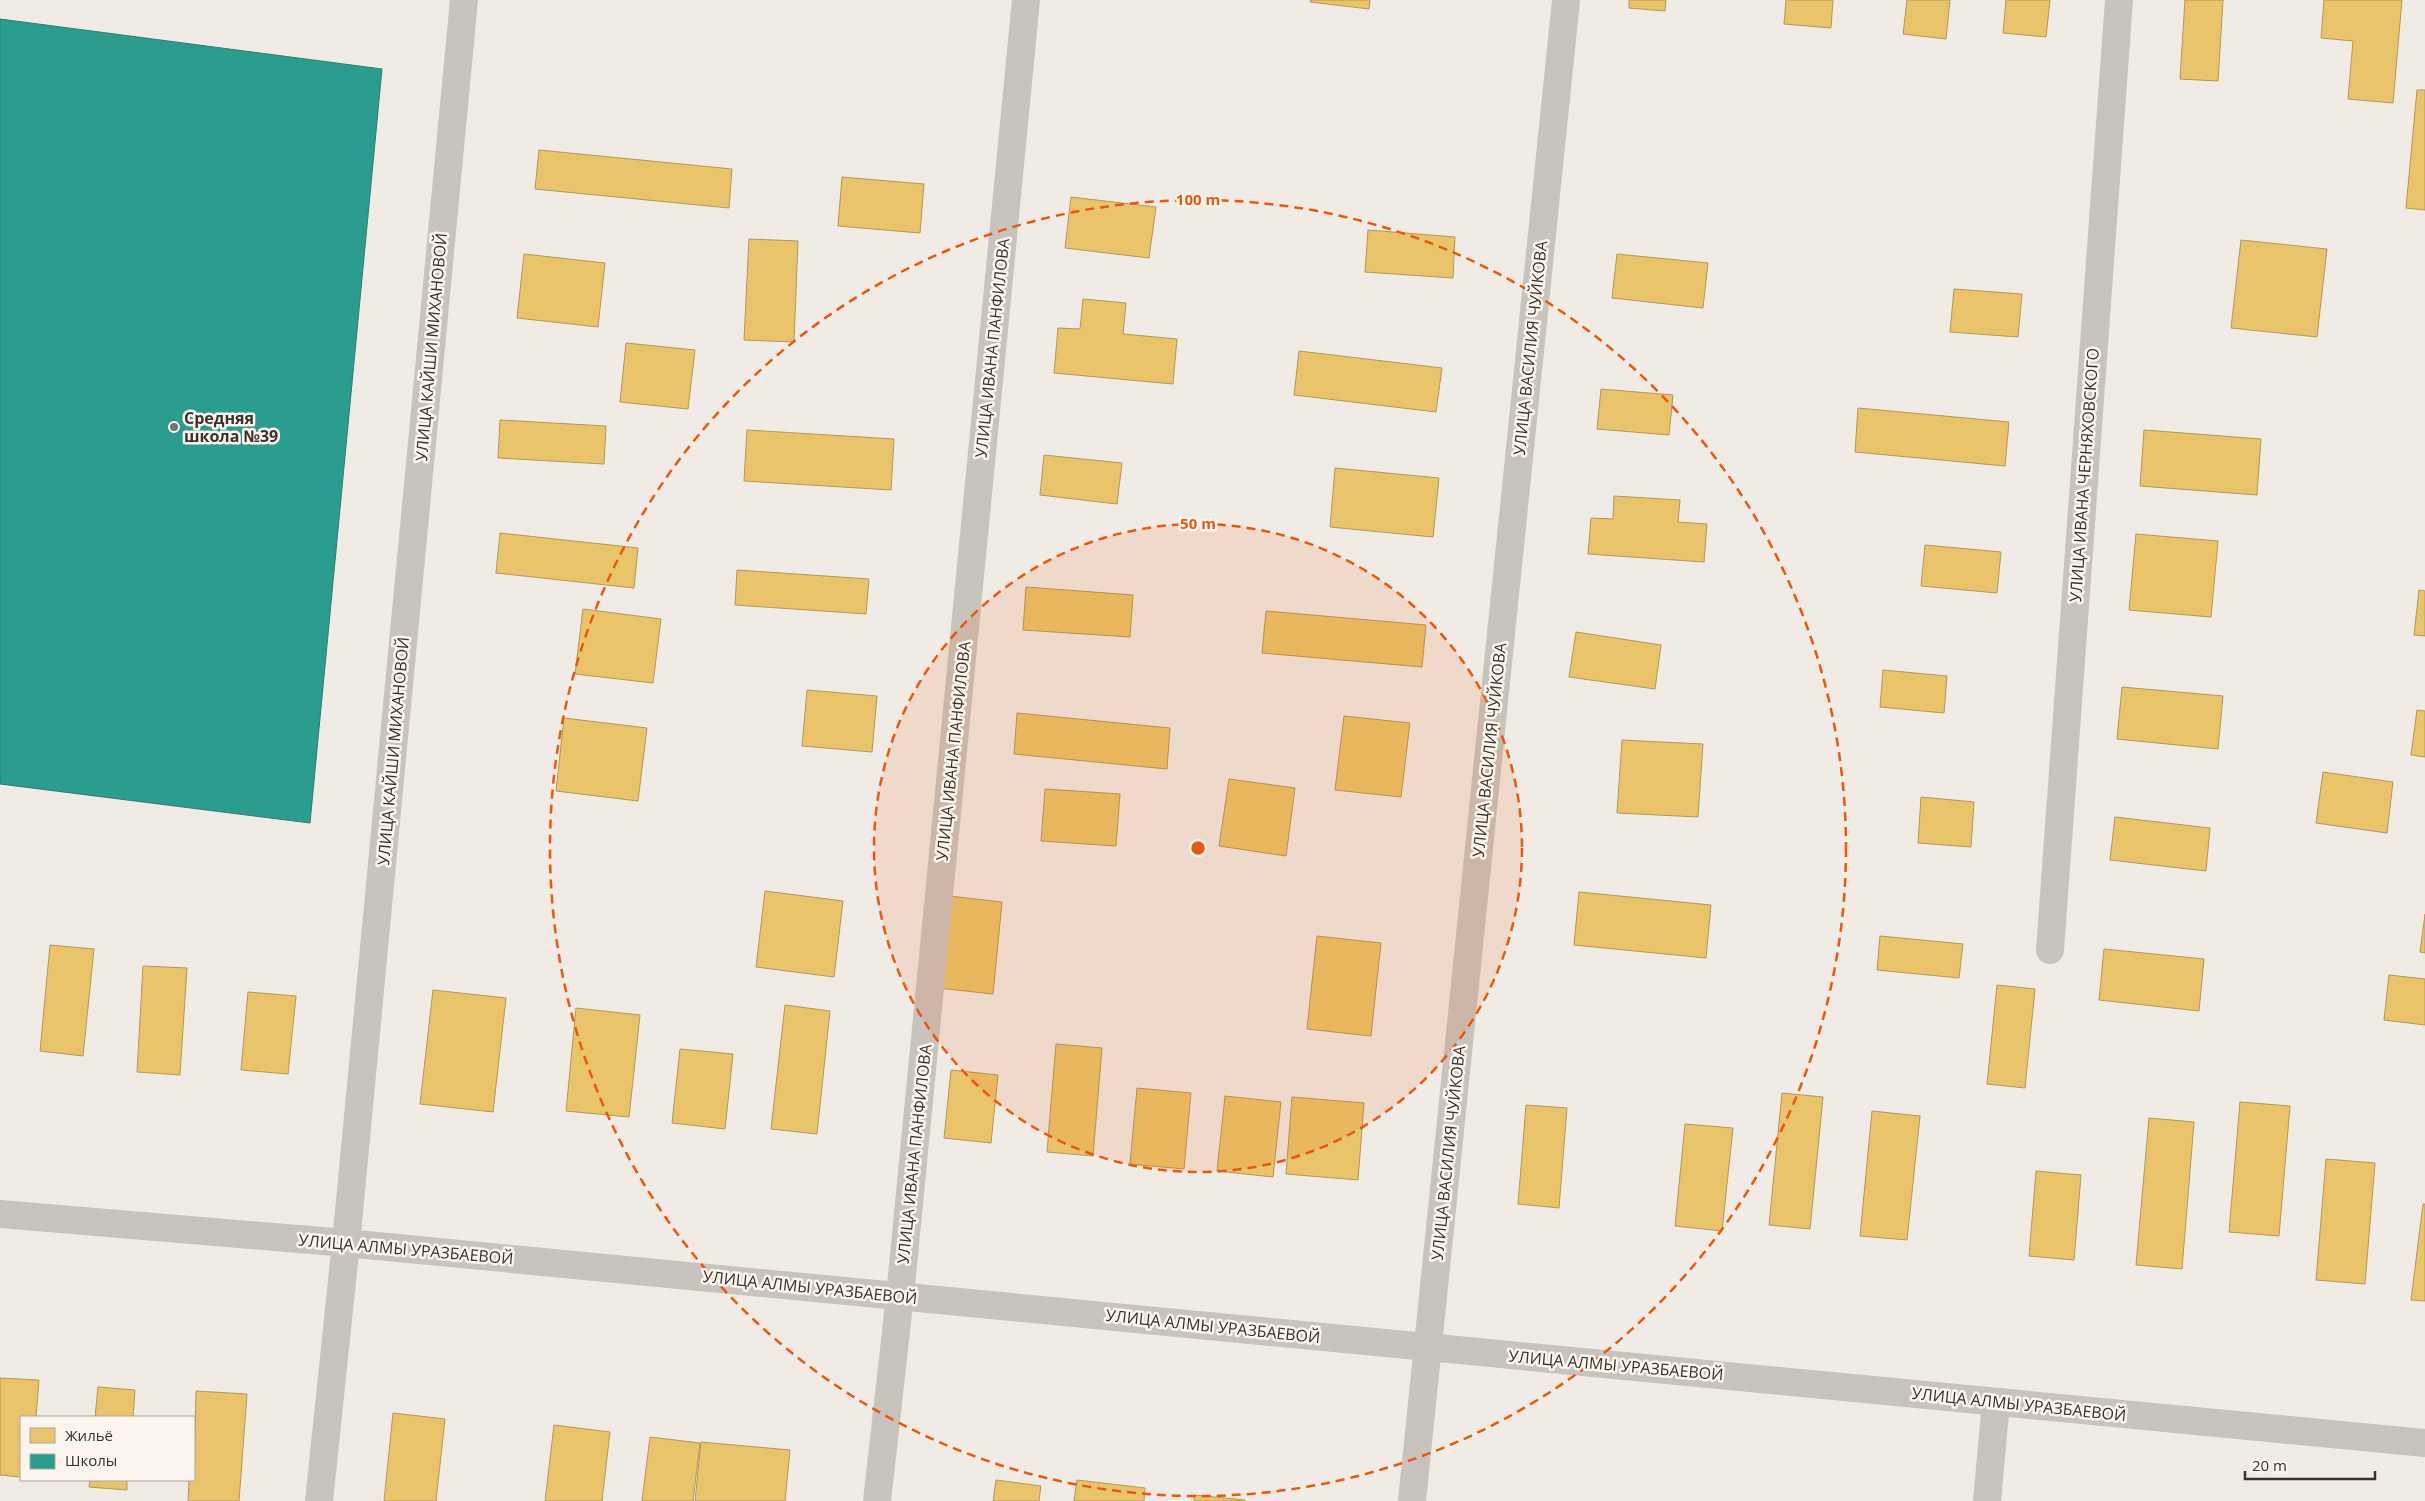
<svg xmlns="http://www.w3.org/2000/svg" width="2425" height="1501" viewBox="0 0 2425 1501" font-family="'Open Sans',sans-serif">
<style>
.homes{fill:#e9c46a;stroke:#b59857}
.schools{fill:#2a9d8f;stroke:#2f7c71}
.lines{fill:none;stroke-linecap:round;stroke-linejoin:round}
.minor{stroke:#c9c3be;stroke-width:28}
.ring{fill:none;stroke:#e8590c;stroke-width:2.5;stroke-dasharray:9 6}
.poi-dot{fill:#7a716c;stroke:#fbf5ee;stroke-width:2}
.labels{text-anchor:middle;stroke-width:5;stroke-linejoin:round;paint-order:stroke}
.street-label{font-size:16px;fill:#3b302b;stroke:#fbf5ee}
.poi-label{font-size:16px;font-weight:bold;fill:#3b302b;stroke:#fbf5ee;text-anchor:start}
.centre{fill:#e8590c;stroke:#fbf5ee;stroke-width:2.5}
.ring-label{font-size:15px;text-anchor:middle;font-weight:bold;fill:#e8590c;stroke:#fbf5ee;stroke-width:5;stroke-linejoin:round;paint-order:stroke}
</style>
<rect width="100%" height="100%" fill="#f0ebe5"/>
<path class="homes" d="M1311,0h59l-1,9 -59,-7z
M1629,0h37l-1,11 -36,-3z
M1786,0h47l-2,28 -47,-4z
M1907,0h43l-4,39 -43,-5z
M2006,0h44l-4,37 -43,-4z
M2185,0h38l-5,81 -38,-2z
M2324,0h78l-9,103 -45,-4 5,-58 -32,-3z
M2417,90h8v120l-19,-2z
M539,150l193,19 -3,39 -194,-19z
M842,177l82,7 -4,49 -82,-7z
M1071,197l85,10 -7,51 -84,-10z
M1368,230l87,7 -2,41 -88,-6z
M749,239l49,2 -4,101 -50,-2z
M2241,240l86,9 -10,88 -86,-9z
M524,254l81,9 -7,64 -81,-9z
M1617,254l91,9 -5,45 -91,-10z
M1954,289l68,5 -4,43 -68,-5z
M1083,299l43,4 -3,31 54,5 -4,45 -119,-11 4,-45 22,1z
M626,343l69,7 -7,59 -68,-7z
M1299,351l143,17 -6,44 -142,-17z
M1601,389l72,6 -4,40 -72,-6z
M1858,408l151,14 -4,44 -150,-14z
M500,420l106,6 -2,38 -106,-6z
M747,430l147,9 -3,51 -147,-9z
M2144,430l117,9 -4,56 -117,-9z
M1044,455l78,8 -5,41 -77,-9z
M1335,468l104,10 -6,59 -103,-10z
M1614,496l66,4 -2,22 29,2 -3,38 -116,-8 3,-36 22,1z
M500,533l138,15 -4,40 -138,-15z
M2136,534l82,7 -7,76 -82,-7z
M1925,545l76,7 -4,41 -76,-7z
M737,570l132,9 -3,35 -131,-9z
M1026,587l107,8 -3,42 -107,-7z
M2419,590l6,1v45l-11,-1z
M583,609l78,10 -8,64 -78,-9z
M1266,611l160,14 -4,42 -160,-14z
M1576,632l85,13 -6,44 -86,-12z
M1883,670l64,6 -3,37 -64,-6z
M2122,687l101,9 -5,53 -101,-10z
M807,690l70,6 -5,56 -70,-6z
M2417,710l8,1v46l-14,-2z
M1017,713l153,15 -3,41 -153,-15z
M1344,716l66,7 -9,74 -66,-7z
M564,718l83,10 -9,73 -82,-10z
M1622,740l81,4 -5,73 -81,-4z
M2323,772l70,10 -6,51 -71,-10z
M1229,779l66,9 -9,68 -67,-10z
M1045,789l75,5 -4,52 -75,-5z
M1921,797l53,5 -3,45 -53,-4z
M2115,817l95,11 -4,43 -96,-11z
M765,891l78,10 -9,76 -78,-10z
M1579,892l132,13 -5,53 -132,-13z
M949,896l53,6 -9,92 -55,-6z
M2425,914v39l-5,-1z
M1317,936l64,7 -10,93 -64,-7z
M1880,936l83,8 -4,34 -82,-8z
M50,945l44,4 -11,107 -43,-5z
M2104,949l100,10 -5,52 -100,-11z
M143,966l44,2 -7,107 -43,-3z
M2389,975l36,4v46l-41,-5z
M1997,985l38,4 -10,99 -38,-4z
M433,990l73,8 -13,114 -73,-8z
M248,992l48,4 -8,78 -47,-4z
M785,1005l45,6 -13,123 -46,-5z
M576,1008l64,7 -11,102 -63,-6z
M1056,1044l46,4 -9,108 -46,-4z
M680,1049l53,5 -8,75 -53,-6z
M951,1070l47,5 -7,68 -47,-5z
M1137,1088l54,5 -7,76 -54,-5z
M1782,1093l41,4 -13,132 -41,-4z
M1225,1096l56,6 -8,75 -56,-6z
M1292,1097l72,6 -6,77 -72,-6z
M2240,1102l50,4 -11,130 -50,-4z
M1526,1105l41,3 -8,100 -41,-4z
M1872,1111l48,5 -13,124 -47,-4z
M2149,1118l45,4 -12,147 -46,-4z
M1685,1124l48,4 -11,103 -47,-5z
M2326,1159l49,4 -10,121 -49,-4z
M2036,1171l45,4 -7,85 -45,-4z
M2423,1204h2v97l-14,-1z
M0,1378l39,2 -3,37h-15v60l-21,-2z
M98,1387l37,3 -2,27h-38z
M196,1391l51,3 -8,107h-51l1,-21h5z
M393,1413l52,6 -9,82h-52z
M554,1425l56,7 -8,69h-57z
M650,1437l50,6 -7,58h-51z
M701,1442l89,8 -5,51h-90z
M90,1480h37v10l-38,-3z
M996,1480l45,6 -2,15h-46z
M1077,1480l68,8 -1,13h-70z
M1194,1495l51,5v1h-51z"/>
<path class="schools" d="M0,19l382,50 -72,754 -310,-39z"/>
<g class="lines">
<path class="minor" d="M2050,950l69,-950
M0,1214l346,29 2079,200
M319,1501l27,-258 118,-1243
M877,1501l23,-205 126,-1296
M1412,1501l154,-1501
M1987,1501l9,-99"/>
</g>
<circle cx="1198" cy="848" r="324" fill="#e8590c" fill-opacity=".12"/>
<g class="ring">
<circle cx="1198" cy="848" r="324"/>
<circle cx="1198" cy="848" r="648"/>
</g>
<circle class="poi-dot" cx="174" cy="427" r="5"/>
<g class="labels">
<g class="street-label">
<text transform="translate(431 347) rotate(-85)" y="6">УЛИЦА КАЙШИ МИХАНОВОЙ</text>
<text transform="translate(992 348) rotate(-84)" y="6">УЛИЦА ИВАНА ПАНФИЛОВА</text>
<text transform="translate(1530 348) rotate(-84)" y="6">УЛИЦА ВАСИЛИЯ ЧУЙКОВА</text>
<text transform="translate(2084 475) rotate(-86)" y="6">УЛИЦА ИВАНА ЧЕРНЯХОВСКОГО</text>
<text transform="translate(1489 750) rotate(-84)" y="6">УЛИЦА ВАСИЛИЯ ЧУЙКОВА</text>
<text transform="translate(393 751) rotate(-85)" y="6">УЛИЦА КАЙШИ МИХАНОВОЙ</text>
<text transform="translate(953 751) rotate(-84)" y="6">УЛИЦА ИВАНА ПАНФИЛОВА</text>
<text transform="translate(1448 1153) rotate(-84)" y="6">УЛИЦА ВАСИЛИЯ ЧУЙКОВА</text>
<text transform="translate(914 1154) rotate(-84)" y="6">УЛИЦА ИВАНА ПАНФИЛОВА</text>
<text transform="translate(406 1249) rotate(5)" y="6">УЛИЦА АЛМЫ УРАЗБАЕВОЙ</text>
<text transform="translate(810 1287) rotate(6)" y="6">УЛИЦА АЛМЫ УРАЗБАЕВОЙ</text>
<text transform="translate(1213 1326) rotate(6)" y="6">УЛИЦА АЛМЫ УРАЗБАЕВОЙ</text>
<text transform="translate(1616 1365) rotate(5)" y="6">УЛИЦА АЛМЫ УРАЗБАЕВОЙ</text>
<text transform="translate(2019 1404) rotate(6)" y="6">УЛИЦА АЛМЫ УРАЗБАЕВОЙ</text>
</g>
<g class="poi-label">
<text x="184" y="424">Средняя<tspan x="184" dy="18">школа №39</tspan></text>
</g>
</g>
<circle cx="1198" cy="848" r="8" class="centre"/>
<g class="ring-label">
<text x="1198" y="205">100 m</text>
<text x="1198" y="529">50 m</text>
</g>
<rect x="20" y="1416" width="175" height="65" fill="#fbf5ee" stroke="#aea6a0"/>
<rect x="30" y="1428" width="25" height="15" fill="#e9c46a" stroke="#aea6a0"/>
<text x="65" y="1441" font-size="15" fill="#3b302b">Жильё</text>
<rect x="30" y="1454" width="25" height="15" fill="#2a9d8f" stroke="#aea6a0"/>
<text x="65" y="1466" font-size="15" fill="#3b302b">Школы</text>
<path d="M2245 1471v8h130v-8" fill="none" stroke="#3b302b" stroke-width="2.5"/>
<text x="2252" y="1471" font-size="15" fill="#3b302b" stroke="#fbf5ee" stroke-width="4" paint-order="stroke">20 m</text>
</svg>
